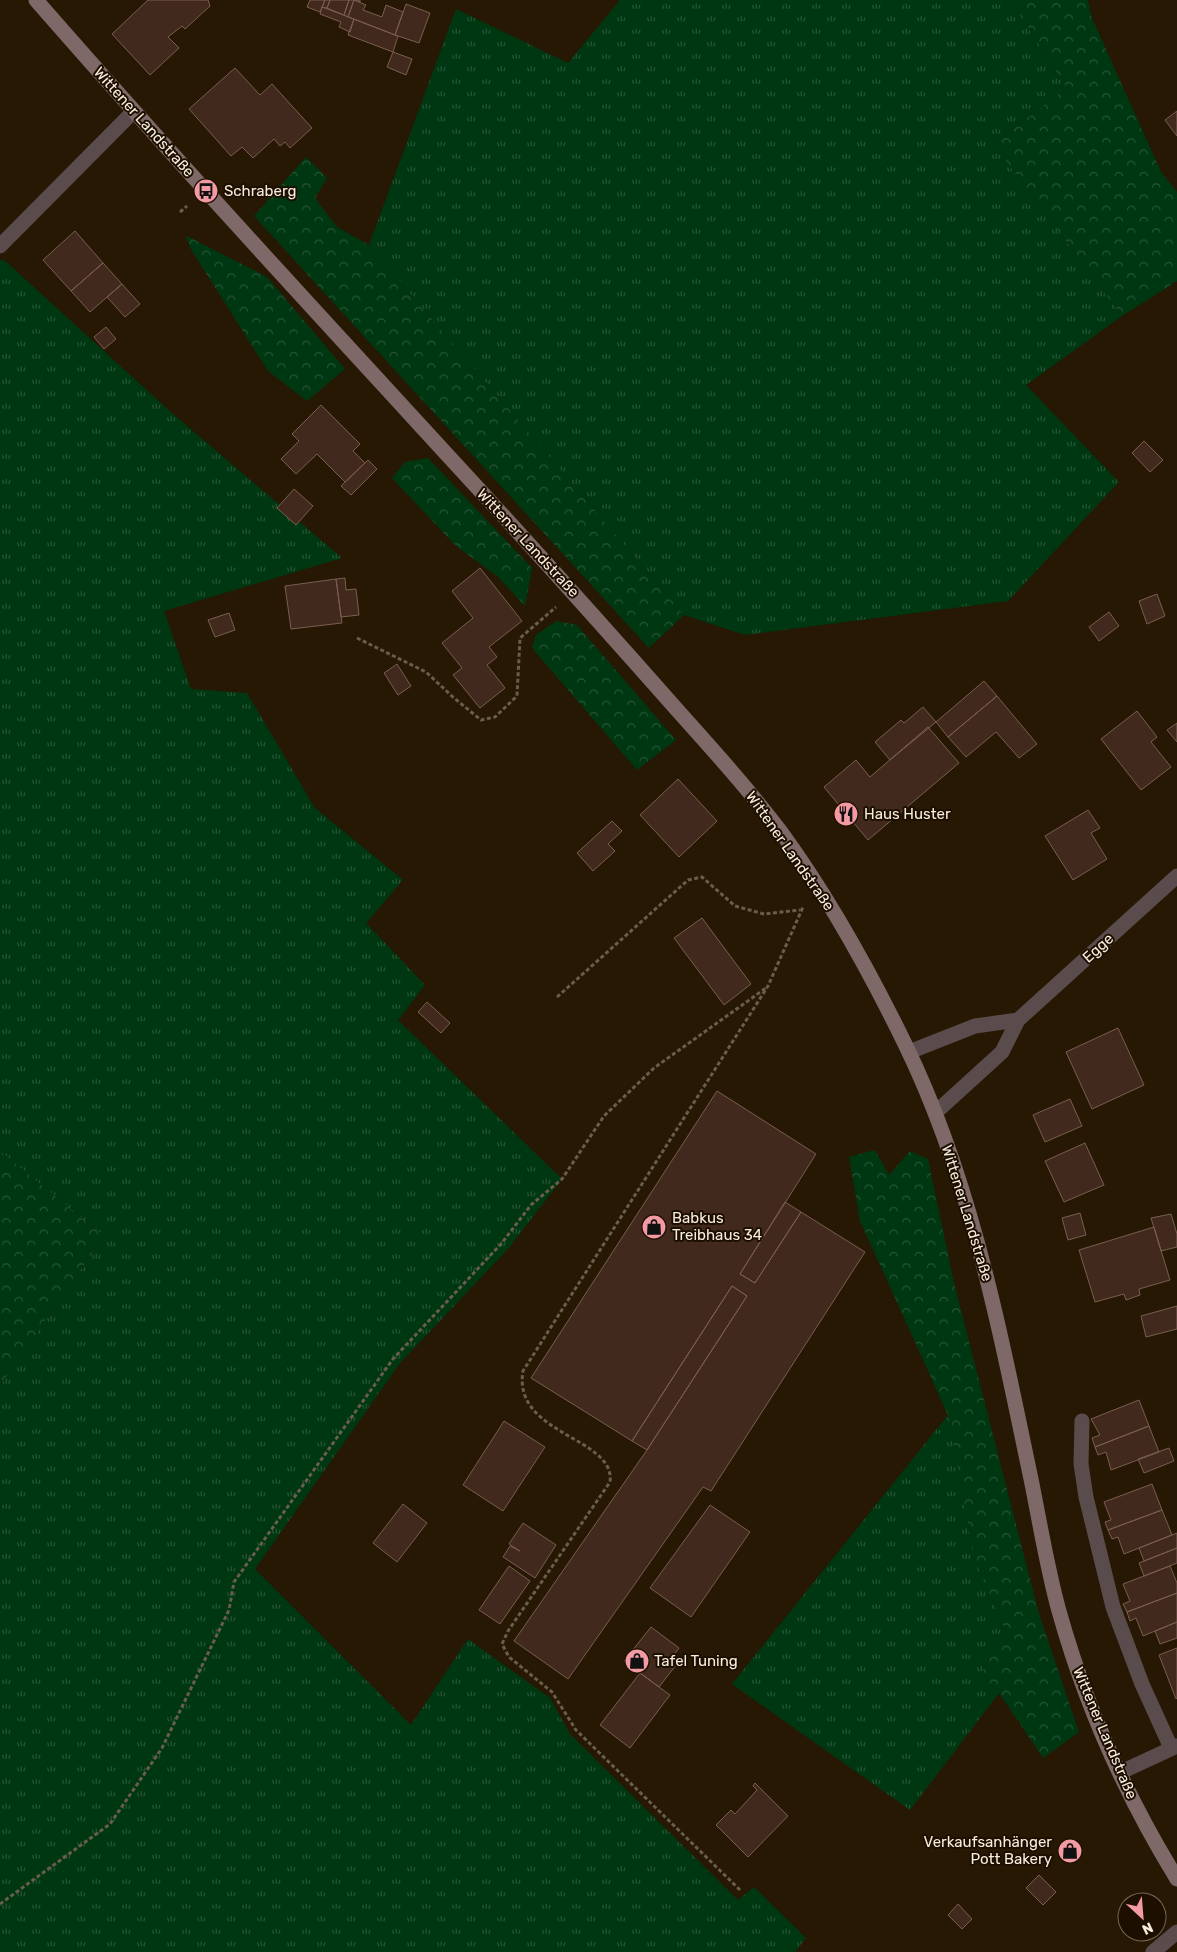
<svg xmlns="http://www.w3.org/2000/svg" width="1177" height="1952" viewBox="0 0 1177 1952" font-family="Rubik,sans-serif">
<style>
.grass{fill:url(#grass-tufts)}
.forest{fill:url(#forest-crowns)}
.building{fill:#42291d;stroke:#7a5e50}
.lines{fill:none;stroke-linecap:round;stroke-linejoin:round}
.path{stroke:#6a5d49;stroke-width:3;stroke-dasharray:4 2.5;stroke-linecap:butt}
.lane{stroke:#5a4c4c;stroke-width:15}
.street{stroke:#5a4c4c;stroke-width:15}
.secondary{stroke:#7e6868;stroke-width:15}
.labels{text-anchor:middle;stroke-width:4;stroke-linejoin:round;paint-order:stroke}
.street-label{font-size:15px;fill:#f7eddf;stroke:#1d0f00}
.poi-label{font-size:15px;fill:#f7eddf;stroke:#1d0f00;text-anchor:start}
</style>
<defs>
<pattern id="grass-tufts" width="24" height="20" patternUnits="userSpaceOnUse" patternTransform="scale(1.25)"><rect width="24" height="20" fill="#003713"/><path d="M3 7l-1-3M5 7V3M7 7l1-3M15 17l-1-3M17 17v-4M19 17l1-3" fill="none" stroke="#265435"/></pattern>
<pattern id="forest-crowns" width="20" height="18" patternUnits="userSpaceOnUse" patternTransform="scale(1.25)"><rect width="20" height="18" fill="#003713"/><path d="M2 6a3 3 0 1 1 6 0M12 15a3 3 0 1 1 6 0" fill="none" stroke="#265435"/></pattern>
</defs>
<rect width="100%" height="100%" fill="#261802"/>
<path class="grass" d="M620,0h390l57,88 -74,56 129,172 -96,69 93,97 -111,119 -263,34 -61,-20 -315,-370 87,-236 112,54z
M3,259l170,155 169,144 -178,53 27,78 56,4 68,115 88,72 -37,43 59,62 -27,35 164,159 -54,70 -108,114 -145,206 156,156 57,-86 82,59 20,36 168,166 16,-13 52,51 -11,14h-795v-566l104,-150 -104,-85v-890z
M948,1415l26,143 30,69 -23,47 18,19 -89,117 -178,-126z"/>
<path class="forest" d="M1010,0h78l3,16 70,156 16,20v89l-55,35 -129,-172 74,-56z
M306,157l21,21 -12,20 22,29 32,18 315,370 -35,33 -395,-432z
M185,235l82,42 78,92 -38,32 -39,-30 -76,-120z
M428,458l104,110 -7,38 -27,-29 -42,-31 -64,-68 13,-16z
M556,621l21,4 99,115 -39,30 -105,-122 4,-13z
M875,1150l14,25 21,-24 18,8 26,124 85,331 40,118 -36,26 -44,-65 -18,-19 23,-47 -30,-69 -26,-143 -88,-194 -11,-64z
M0,1151l104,85 -104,150z"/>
<path class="building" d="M148,0h60l2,6 -25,23 -3,-3 -14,11 11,11 -29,27 -38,-41z
M310,0h15l-5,12 -13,-5z
M325,0h5l-3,8 -5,-1z
M330,0h19l-5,15 -17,-7z
M349,0h11v2l-6,-2 -6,17 -4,-2z
M354,0l12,5 -3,5 19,7 4,-12 17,7 -8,23 -47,-18z
M406,4l24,9 -11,30 -24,-8z
M322,7l32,12 -4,13 -11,-5 2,-5 -21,-8z
M354,19l44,17 -5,16 -45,-17z
M393,52l19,7 -6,16 -19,-8z
M235,68l25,27 12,-11 40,44 -22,20 -5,-6 -5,4 -6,-7 -21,19 -11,-11 -11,9 -42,-47z
M1177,111v25l-12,-16z
M75,231l28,32 -32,28 -28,-31z
M103,263l19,21 -32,28 -19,-21z
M122,284l18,20 -15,13 -18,-20z
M106,327l10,12 -12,10 -10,-12z
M321,405l39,39 -7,7 12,12 -20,19 -28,-28 -21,20 -15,-15 18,-18 -7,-7z
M1144,441l19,19 -13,12 -18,-19z
M368,460l9,9 -26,26 -10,-9z
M294,489l19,17 -17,19 -19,-17z
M480,568l42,53 -33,26 8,10 -10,8 18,23 -25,20 -27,-33 9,-7 -20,-25 31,-25 -21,-27z
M345,578l1,12 10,-1 3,26 -18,2 -5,-38z
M336,579l6,44 -51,6 -6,-43z
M1157,594l8,22 -18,8 -8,-23z
M1109,612l10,14 -20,15 -10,-14z
M229,613l6,17 -20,7 -7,-17z
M397,664l14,22 -13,9 -14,-22z
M984,681l13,15 -49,41 -12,-15z
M997,696l40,48 -18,14 -23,-26 -30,25 -18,-20z
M923,707l13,15 -46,38 -15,-18 26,-22 3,3z
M1137,711l20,26 -6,5 20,25 -30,23 -40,-51z
M1177,723v19l-10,-12z
M928,727l31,36 -91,77 -44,-53 32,-27 14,17z
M678,779l39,42 -38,36 -39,-42z
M1088,810l12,18 -9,5 16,26 -34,21 -28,-44z
M612,821l10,10 -14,13 7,7 -22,20 -16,-18z
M702,918l49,66 -27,21 -50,-67z
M427,1002l23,21 -9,10 -23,-21z
M1118,1028l26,57 -52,24 -26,-57z
M717,1091l99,63 -76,120 15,9 46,-71 64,40 -154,239 -8,-4 -135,192 -54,-38 133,-191 100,-154 -15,-10 -100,155 -101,-63z
M1070,1099l12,27 -37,16 -12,-27z
M1085,1143l19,42 -40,17 -19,-41z
M785,1202l16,10 -46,71 -15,-9z
M1080,1213l6,22 -18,5 -6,-22z
M1171,1214l6,20v13l-16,4 -10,-33z
M1154,1227l16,53 -31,9 1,6 -14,5 -2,-6 -29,8 -16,-52z
M732,1286l15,10 -100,154 -15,-9z
M1177,1306v23l-31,8 -5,-21z
M1139,1400l10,26 -54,21 -3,-9 8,-3 -9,-16z
M504,1421l41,26 -42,64 -40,-26z
M1149,1426l10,26 -48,18 -5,-18 -8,3 -3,-8z
M1169,1448l5,13 -30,12 -6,-14z
M1152,1484l10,26 -54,20 -3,-8 6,-2 -7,-18z
M403,1504l24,19 -30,39 -24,-19z
M710,1505l40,27 -59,85 -41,-29z
M1162,1510l10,25 -48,19 -6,-17 -6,2 -4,-9z
M523,1523l33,22 -21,33 -32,-21 7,-11 10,5 -11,-7z
M1177,1533v15l-33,13 -5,-13z
M1177,1548v15l-33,13 -5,-13z
M509,1566l21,15 -30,43 -21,-14z
M1170,1566l7,17v10l-50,19 -4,-8 7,-3 -7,-17z
M1177,1593v29l-34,14 -7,-18 -6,3 -3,-9z
M1177,1622v16l-17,6 -5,-13z
M651,1627l28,21 -9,12 6,5 -17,22 -35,-26z
M1177,1648v50l-1,1 -17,-44z
M640,1673l30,22 -40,53 -30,-23z
M755,1783l33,33 -40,41 -32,-32 15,-15 4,4 22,-24 -4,-4z
M1039,1875l17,17 -13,13 -17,-17z
M958,1904l14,15 -10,10 -14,-14z"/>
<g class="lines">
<path class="path" d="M180,212l7,-6
M357,638l69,34 28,26 27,22 14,-3 22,-21 3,-58 36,-31
M557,997l131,-117 14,-3 33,29 29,8 36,-4
M740,1890l-164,-160 -24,-38 -43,-35 -7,-13 6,-13 102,-149c6,-45 -98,-47 -87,-111l245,-385 35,-79
M0,1904l110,-80 52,-76 67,-138 5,-28 159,-223 108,-115 30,-39 31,-26 42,-63 50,-48 112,-80"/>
<path class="lane" d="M1082,1421l-1,43 5,33 27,110 29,77 29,64
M1121,1772l56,-26
M1153,1952l24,-20"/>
<path class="street" d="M0,246l134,-135
M909,1052l66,-26 43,-6
M935,1113l67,-61 16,-32 159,-144"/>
<path class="secondary" d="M36,0c151,173 307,341 462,510 61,67 121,134 181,202 35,39 70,78 102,120 49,67 89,140 125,214 66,136 94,286 125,433 9,44 16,89 28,132 26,93 67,185 118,268"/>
</g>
<defs>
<symbol id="bus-disc" viewBox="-11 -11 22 22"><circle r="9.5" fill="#f49aa2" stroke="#1d0f00"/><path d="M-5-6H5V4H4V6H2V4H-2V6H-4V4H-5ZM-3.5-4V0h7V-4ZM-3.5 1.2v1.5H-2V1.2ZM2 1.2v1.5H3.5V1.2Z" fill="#111"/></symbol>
<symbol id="restaurant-disc" viewBox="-11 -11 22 22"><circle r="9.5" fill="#f49aa2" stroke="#1d0f00"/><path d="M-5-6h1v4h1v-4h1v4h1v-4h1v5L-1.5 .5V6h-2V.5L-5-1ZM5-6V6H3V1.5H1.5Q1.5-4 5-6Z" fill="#111"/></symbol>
<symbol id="shop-disc" viewBox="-11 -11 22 22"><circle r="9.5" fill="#f49aa2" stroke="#1d0f00"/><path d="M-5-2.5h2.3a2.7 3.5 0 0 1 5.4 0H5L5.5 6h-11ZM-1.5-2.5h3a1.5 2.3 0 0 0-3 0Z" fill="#111"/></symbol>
</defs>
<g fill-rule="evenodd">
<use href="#bus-disc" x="192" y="177" width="28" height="28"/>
<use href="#restaurant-disc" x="832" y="800" width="28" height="28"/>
<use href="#shop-disc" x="640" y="1213" width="28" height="28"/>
<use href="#shop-disc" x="623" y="1647" width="28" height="28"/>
<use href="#shop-disc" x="1056" y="1837" width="28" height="28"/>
</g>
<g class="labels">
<g class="street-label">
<text transform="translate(144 122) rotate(48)" y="5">Wittener Landstraße</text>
<text transform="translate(528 543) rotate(47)" y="5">Wittener Landstraße</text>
<text transform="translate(790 851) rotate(55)" y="5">Wittener Landstraße</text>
<text transform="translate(1098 948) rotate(-42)" y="5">Egge</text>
<text transform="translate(967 1213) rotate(73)" y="5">Wittener Landstraße</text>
<text transform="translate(1105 1733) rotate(67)" y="5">Wittener Landstraße</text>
</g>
<g class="poi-label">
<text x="224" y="196">Schraberg</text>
<text x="864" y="819">Haus Huster</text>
<text x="672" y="1223">Babkus<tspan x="672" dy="17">Treibhaus 34</tspan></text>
<text x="654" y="1666">Tafel Tuning</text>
<text x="1052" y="1847" text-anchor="end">Verkaufsanhänger<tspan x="1052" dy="17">Pott Bakery</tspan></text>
</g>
</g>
<g transform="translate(1142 1917) rotate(154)"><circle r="24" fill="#1d0f00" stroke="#746859"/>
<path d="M0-4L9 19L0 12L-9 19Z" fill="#f49aa2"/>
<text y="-8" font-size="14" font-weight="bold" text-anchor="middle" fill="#f7eddf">N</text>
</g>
</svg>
